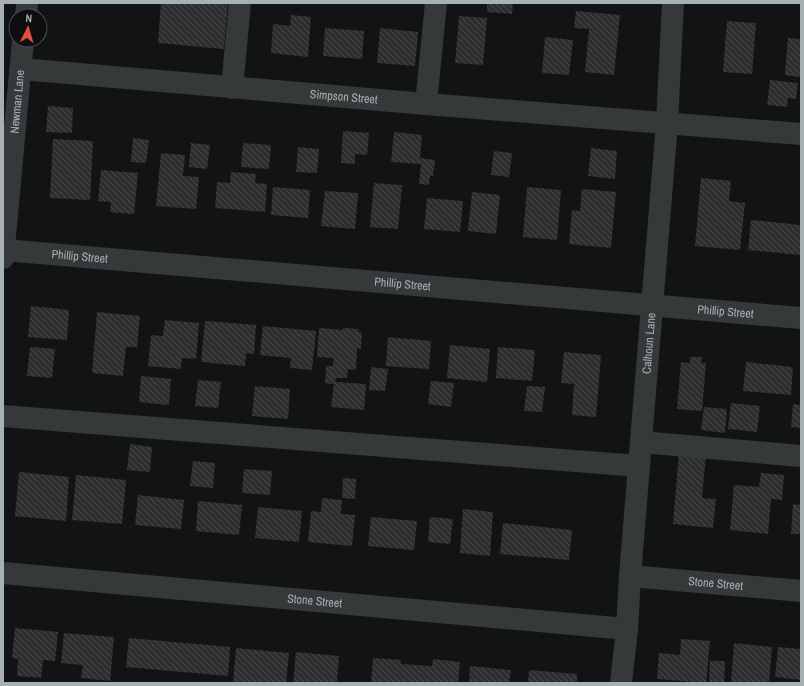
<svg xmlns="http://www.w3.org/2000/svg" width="804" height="686" viewBox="0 0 804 686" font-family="'Archivo Narrow',sans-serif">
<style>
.building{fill:url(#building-back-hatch)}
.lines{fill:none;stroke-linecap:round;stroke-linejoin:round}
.minor{stroke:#35393a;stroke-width:22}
.labels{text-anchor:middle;stroke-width:3;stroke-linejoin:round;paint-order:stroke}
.street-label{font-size:12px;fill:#a5b1b3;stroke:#0d0e0f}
</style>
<defs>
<pattern id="building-back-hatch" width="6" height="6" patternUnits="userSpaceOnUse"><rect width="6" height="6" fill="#2d2e2f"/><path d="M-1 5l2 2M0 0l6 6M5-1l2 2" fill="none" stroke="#484a4b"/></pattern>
</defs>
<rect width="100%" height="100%" fill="#121314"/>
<path class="building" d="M161,3h67l-4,46 -66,-6z
M487,3h26l-1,11 -25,-2z
M576,11l44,4 -6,60 -29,-3 4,-43 -15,-1z
M291,15l20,2 -3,40 -37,-4 2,-29 17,2z
M459,16l28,2 -4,47 -28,-2z
M727,21l29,2 -4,51 -29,-2z
M325,28l39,3 -2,28 -39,-3z
M380,28l38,4 -3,34 -38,-3z
M545,37l28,3 -4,35 -27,-2z
M788,38l13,1 -1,38 -15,-2z
M770,80l28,3 -2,16 -8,-1 -1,9 -20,-2z
M48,106l25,2 -1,25 -26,-1z
M343,131l26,2 -2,22 -12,-1v10l-14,-1z
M394,132l28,3 -2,23 15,2 -2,16h-3l-1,9 -10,-1 2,-20 -30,-2z
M133,138l16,2 -3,23 -15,-1z
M53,139l40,2 -3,59 -40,-2z
M191,143l19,2 -3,24 -18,-2z
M243,143l28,2 -2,24 -28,-2z
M298,147l21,2 -2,24 -21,-1z
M591,148l26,3 -2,28 -27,-3z
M494,151l18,2 -3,24 -18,-2z
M161,153l24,2 -2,21 16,1 -3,32 -40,-3z
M101,170l37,3 -4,41 -24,-2 1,-10 -13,-1z
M231,172l25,2 -1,9 12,1 -2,28 -50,-4 2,-26 13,1z
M701,178l30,3 -2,20 16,2 -5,47 -45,-4z
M374,183l28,2 -4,44 -28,-2z
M273,187l37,3 -2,28 -37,-3z
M527,187l34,3 -4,50 -34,-3z
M582,189l34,3 -5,56 -42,-4 3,-34 8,1z
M325,191l33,2 -3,36 -34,-3z
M472,192l28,3 -4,39 -28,-3z
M427,198l36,3 -3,31 -36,-3z
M751,220l50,5v30l-53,-5z
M31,306l38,4 -2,30 -39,-3z
M97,312l43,4 -3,31h-11l-3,29 -31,-3z
M165,320l34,3 -3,36 -14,-1 -1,11 -33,-3 3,-31 12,1z
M205,321l51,4 -2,29 -8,-1 -1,13 -44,-4z
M263,326l53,5 -4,39 -22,-2 1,-10 -31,-3z
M319,328l24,2v-2l16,1v3l3,1 -1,16 -4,-1 -1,22 -8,-1 -1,9h-11l-1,4 31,2 -2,26 -33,-3 3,-23 -9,-1 1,-17h7l1,-8 -17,-1z
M388,337l43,4 -2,28 -43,-3z
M450,345l40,4 -3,33 -40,-4z
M30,347l25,2 -3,29 -25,-2z
M498,347l37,3 -3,31 -36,-3z
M564,352l37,3 -5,62 -24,-2 2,-31 -13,-1z
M690,357h12l-1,6h5l-4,48 -25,-2 4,-47 9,1z
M746,362l47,5 -2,28 -48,-4z
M371,367l17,2 -3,22 -16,-1z
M141,376l30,3 -2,26 -30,-3z
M198,380l23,2 -3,26 -23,-2z
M431,381l23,2 -3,24 -23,-3z
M255,386l35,3 -2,30 -36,-3z
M527,386l18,1 -3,25 -18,-1z
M731,403l29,3 -3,26 -29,-3z
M793,404l8,1v23l-10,-1z
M704,407l23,2 -2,24 -24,-3z
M130,444l22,3 -2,25 -23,-2z
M679,452l27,3 -4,43 14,1 -3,29 -40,-4z
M193,461l22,2 -2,25 -23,-2z
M244,469l28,2 -2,24 -28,-2z
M19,472l50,5 -3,44 -51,-5z
M761,473l23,2 -2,25 -11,-1 -3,35 -38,-4 4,-45 25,2z
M76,475l50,5 -4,44 -50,-4z
M343,478l13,1 -1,20 -13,-1z
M138,495l46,5 -3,29 -46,-4z
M322,498l20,2 -1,14 14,1 -3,31 -44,-4 3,-31 10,1z
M198,501l44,4 -3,30 -43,-4z
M793,504l8,1v29h-10z
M258,507l44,4 -3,31 -44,-4z
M463,509l30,3 -3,44 -30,-3z
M371,517l46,4 -3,29 -46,-4z
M430,517l23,2 -3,25 -22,-2z
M503,523l69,7 -3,30 -69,-6z
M15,628l43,4 -3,29 -12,-1 -2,18 -24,-2 1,-17 -6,-1z
M64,633l50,4 -4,44 -29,-3 2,-13 -22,-2z
M129,638l101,9 -2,29 -102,-9z
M681,639l29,2 -4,42 -49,-4 2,-26 21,2z
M734,643l38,4 -3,36h-38z
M778,647l23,2v31l-26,-3z
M236,648l53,5 -3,30h-53z
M296,652l43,4 -2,27h-44z
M373,658l28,2v4l31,2 1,-7 27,3 -2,21h-87z
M710,661h15l-1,22h-15z
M470,666l41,4 -2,13h-40z
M529,670l48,4v9h-49z"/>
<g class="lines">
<g class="minor">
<path d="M26,16l1,-13"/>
<path id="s1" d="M21,69l405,35 375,30"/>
<path d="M232,88l8,-85"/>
<path d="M426,104l10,-101"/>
<path id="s2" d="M4,250l797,68"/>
<path id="s3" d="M3,258l20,-218"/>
<path d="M3,416l636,50"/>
<path d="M641,442l160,14"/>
<path id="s4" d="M3,573l624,56"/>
<path id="s5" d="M630,576l171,15"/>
<path id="s6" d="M621,683l6,-54 3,-53 37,-453 6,-120"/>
</g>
</g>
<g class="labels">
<g class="street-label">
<text dy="4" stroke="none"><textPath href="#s1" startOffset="324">Simpson Street</textPath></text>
<text dy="4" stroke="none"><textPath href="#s3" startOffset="157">Newman Lane</textPath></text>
<text dy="4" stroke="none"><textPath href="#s2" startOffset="76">Phillip Street</textPath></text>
<text dy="4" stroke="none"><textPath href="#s2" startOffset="400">Phillip Street</textPath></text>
<text dy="4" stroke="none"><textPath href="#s2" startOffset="724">Phillip Street</textPath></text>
<text dy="4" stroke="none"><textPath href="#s6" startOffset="341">Calhoun Lane</textPath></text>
<text dy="4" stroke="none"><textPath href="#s5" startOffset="86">Stone Street</textPath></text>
<text dy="4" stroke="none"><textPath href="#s4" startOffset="313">Stone Street</textPath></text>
</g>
</g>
<rect width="804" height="686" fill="none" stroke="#a5b1b3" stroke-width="8"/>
<g transform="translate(28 28) rotate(5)"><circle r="19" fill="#0d0e0f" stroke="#4a4f51"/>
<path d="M0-3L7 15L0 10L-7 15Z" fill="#e2503b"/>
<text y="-6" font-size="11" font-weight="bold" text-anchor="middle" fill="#a5b1b3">N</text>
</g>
</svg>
